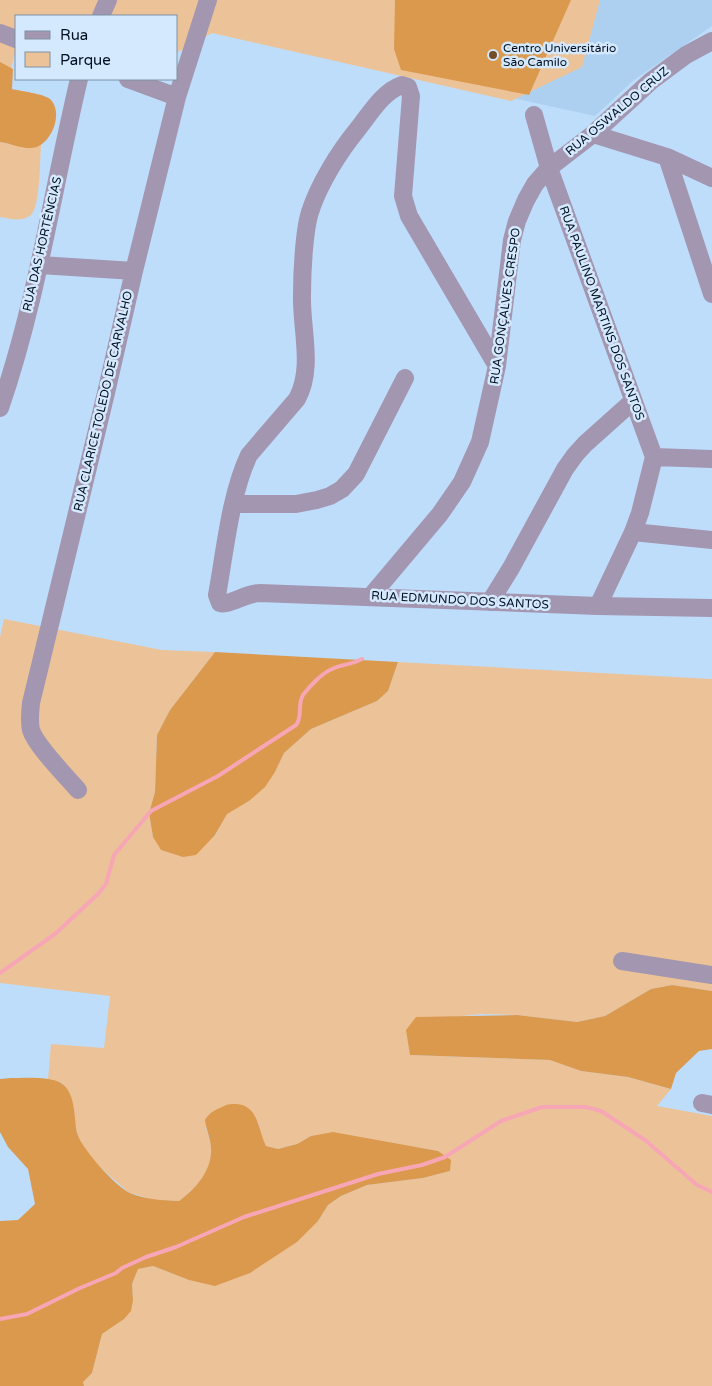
<svg xmlns="http://www.w3.org/2000/svg" width="712" height="1386" viewBox="0 0 712 1386" font-family="'Varela Round',sans-serif">
<style>
.built{fill:#add0f1}
.green{fill:#ecc398}
.forest{fill:#db994e}
.lines{fill:none;stroke-linecap:round;stroke-linejoin:round}
.stream{stroke:#f6a6b4;stroke-width:4}
.minor{stroke:#a396b0;stroke-width:18}
.poi-dot{fill:#724f28;stroke:#d4e9fd;stroke-width:2}
.labels{text-anchor:middle;stroke-width:5;stroke-linejoin:round;paint-order:stroke}
.poi-label{font-size:12px;fill:#000f20;stroke:#d4e9fd;text-anchor:start}
.street-label{font-size:12px;fill:#000f20;stroke:#d4e9fd}
</style>
<rect width="100%" height="100%" fill="#beddfb"/>
<path class="built" d="M216,0h496v26l-78,54 -39,36 -389,-85z"/>
<path class="green" d="M0,0h600l-18,67 -71,34 -299,-68 -36,20v-37h-160v33l-16,65z
M0,142l30,6 11,-3c-1,14 -1,62 -10,70 -8,7 -21,4 -31,2z
M4,619l158,31 53,2 -45,58 -13,25 -2,57 -6,21 4,24 62,-1 12,-23 22,-12 26,-29 9,-19 27,-24 66,-28 11,-10 10,-29 314,17v312l-40,-6 -21,4 -46,27 -28,6 -60,-7 -34,-1 -33,3 -40,38 141,5 30,11 47,6 43,12 -14,17 55,10v270h-628l-1,-4 9,-9 10,-39 10,-7 21,-27 -1,-16 6,-15 15,-3 36,14 129,-59 10,-16 13,-9 26,-11 56,-7 27,-7 -12,-20 -105,-18 -22,3 -14,8 -19,5 -12,-3 -4,-7 -4,-17 -52,5c1,6 4,13 5,19 3,23 -15,43 -32,55l-26,-1 -25,-8 -37,-33 -14,-24 -7,-41 -8,-11 -14,-3 3,-36 53,4 6,-52 -110,-13v-346z"/>
<path class="forest" d="M395,0h176l-42,95 -128,-25 -7,-21z
M0,62l13,7 -1,20c9,2 32,5 38,10 15,14 0,49 -19,49 -7,1 -23,-5 -31,-6z
M215,652l183,10 -10,29 -11,10 -66,28 -27,24 -9,19 -10,15 -16,14 -22,13 -12,21 -19,20 -13,2 -22,-7 -8,-13 -4,-24 6,-21 2,-57 13,-25z
M672,985l40,6v58l-13,2 -23,22 -5,16 -43,-12 -47,-6 -31,-11 -140,-5 -4,-25 10,-13 101,-2 60,7 28,-6 46,-27z
M11,1078c14,0 38,-2 50,5 15,9 13,36 16,50 4,15 39,54 53,60 16,7 32,7 49,8 17,-12 34,-32 32,-54 -1,-10 -5,-18 -6,-27 5,-8 10,-10 19,-14 4,-2 7,-2 12,-2 23,1 22,27 30,42l12,3 19,-5 14,-8 22,-4 105,19 13,9 -1,11 -27,7 -56,7 -26,11 -13,9 -10,16 -21,21 -47,31 -35,13 -26,-6 -36,-14 -15,3 -6,15 1,16 -2,11 -7,8 -22,15 -10,39 -9,9 1,4h-84v-165l18,-1 17,-16 -7,-35 -20,-22 -8,-15v-53z"/>
<g class="lines">
<path class="stream" d="M0,973l55,-39 43,-40 8,-10 8,-29 37,-44 67,-35 78,-51c7,-8 1,-20 7,-30 6,-8 19,-22 29,-26 10,-5 19,-4 30,-10
M0,1319l27,-5 53,-26 36,-15 6,-5 24,-11 30,-10 68,-30 134,-43 44,-9 23,-8 56,-36 41,-14h44l15,4 44,29 52,45 15,7"/>
<path class="minor" d="M101,16l7,-16
M0,33l16,6
M128,79l49,18
M534,115l15,53 105,289
M593,134l74,23 45,21
M667,157l45,137
M40,265l94,6
M497,366l-88,-150 -6,-20 8,-100 -3,-9 -6,-2c-20,7 -32,29 -45,45 -18,22 -38,54 -47,82 -6,19 -8,61 -8,83 -1,34 12,73 -5,104l-48,56c-19,40 -24,97 -32,140l3,8c9,3 26,-10 40,-10l338,13 114,2
M0,408c37,-107 53,-220 79,-329
M654,457l58,2
M234,504h62l21,-4 13,-4 12,-7 14,-15 49,-96
M633,532l79,8
M371,596l69,-82 22,-32 18,-40 17,-76 15,-126 5,-19 9,-21 9,-16 14,-16 44,-34 58,-53 35,-26 26,-14
M490,602l21,-34 54,-99 10,-14 10,-11 48,-43
M598,606l35,-74 7,-19 14,-56
M78,790c-11,-13 -42,-44 -47,-60 -2,-9 -1,-18 0,-27l75,-310 28,-122 43,-174 31,-97
M622,961l90,14
M702,1103l10,2"/>
</g>
<circle class="poi-dot" cx="493" cy="55" r="5"/>
<g class="labels">
<g class="poi-label">
<text x="503" y="52">Centro Universitário<tspan x="503" dy="14">São Camilo</tspan></text>
</g>
<g class="street-label">
<text transform="translate(617 111) rotate(-40)" y="4">RUA OSWALDO CRUZ</text>
<text transform="translate(42 244) rotate(-77)" y="4">RUA DAS HORTÊNCIAS</text>
<text transform="translate(505 306) rotate(-82)" y="4">RUA GONÇALVES CRESPO</text>
<text transform="translate(602 313) rotate(70)" y="4">RUA PAULINO MARTINS DOS SANTOS</text>
<text transform="translate(103 401) rotate(-77)" y="4">RUA CLARICE TOLEDO DE CARVALHO</text>
<text transform="translate(460 600) rotate(3)" y="4">RUA EDMUNDO DOS SANTOS</text>
</g>
</g>
<rect x="15" y="15" width="162" height="65" fill="#d4e9fd" stroke="#7f92a5"/>
<rect x="25" y="31" width="25" height="8" fill="#a396b0" stroke="#7f92a5"/>
<text x="60" y="40" font-size="15" fill="#000f20">Rua</text>
<rect x="25" y="52" width="25" height="15" fill="#ecc398" stroke="#7f92a5"/>
<text x="60" y="65" font-size="15" fill="#000f20">Parque</text>
</svg>
